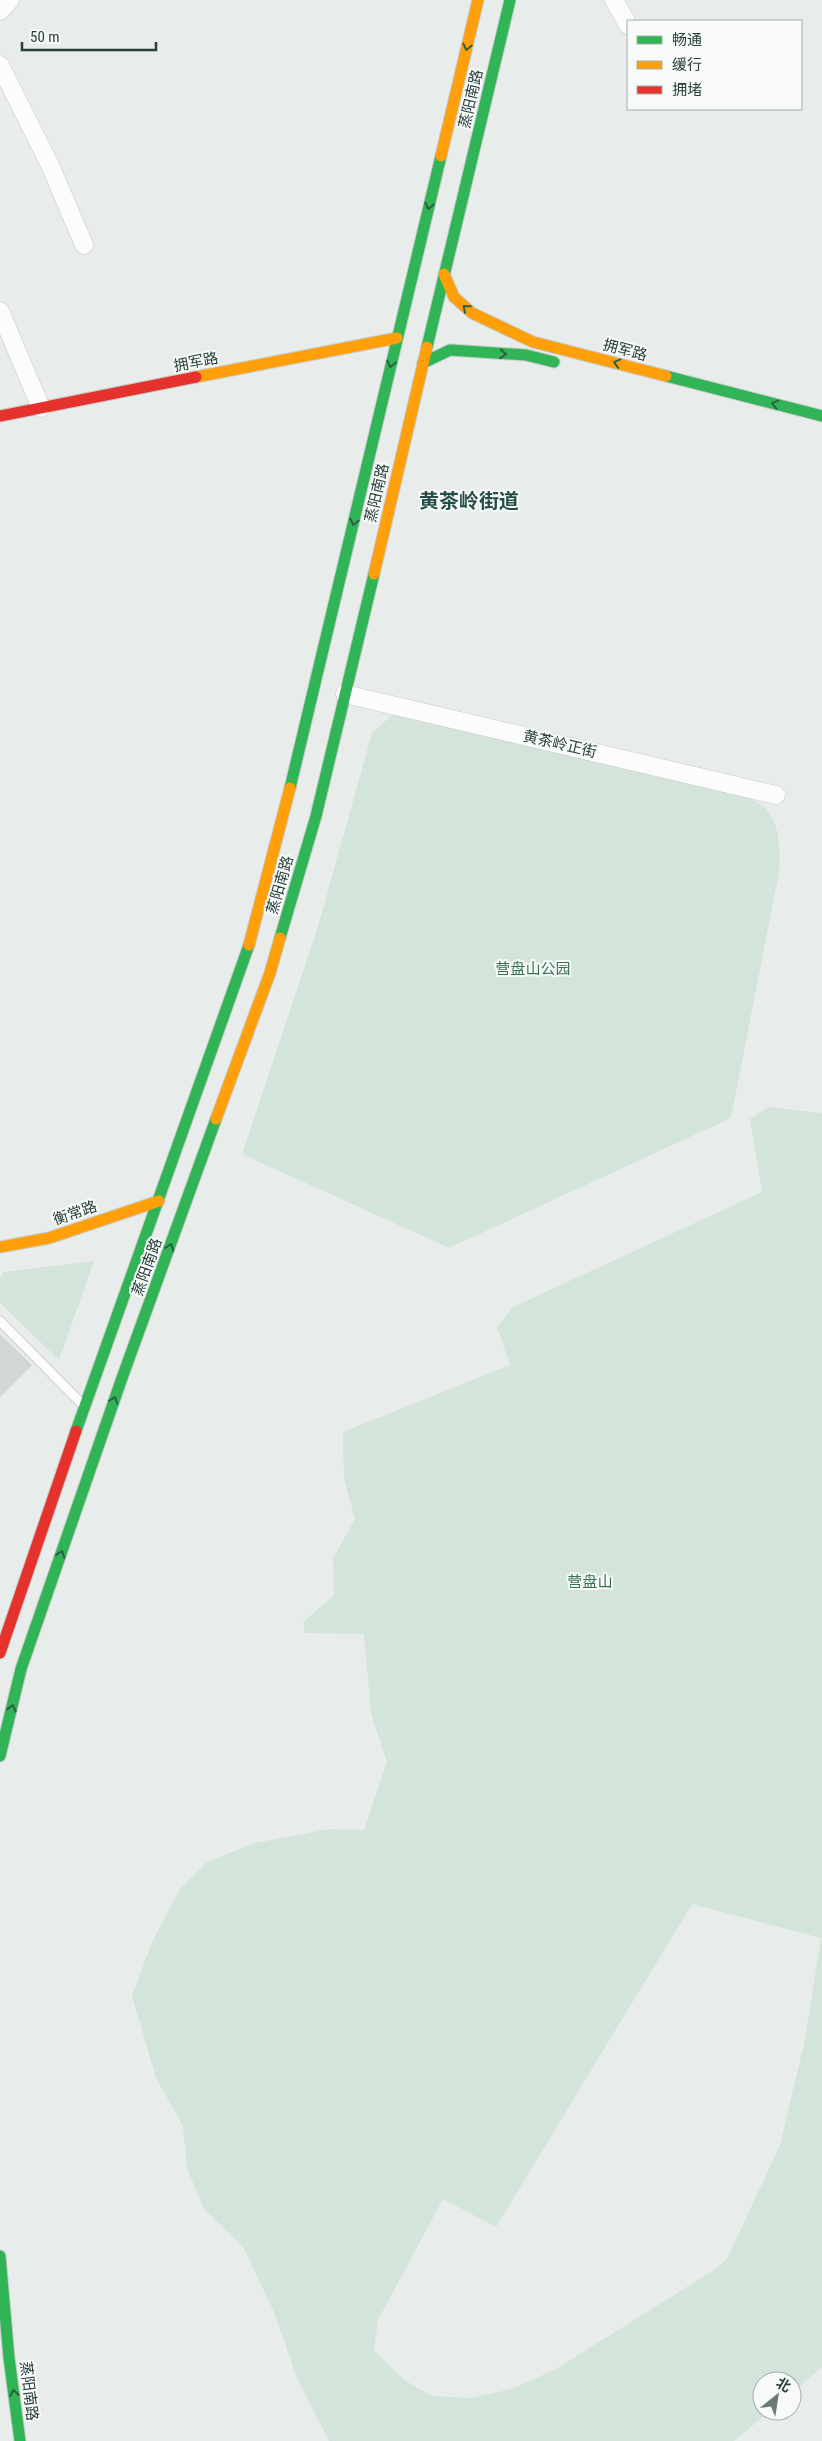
<svg xmlns="http://www.w3.org/2000/svg" width="822" height="2441" viewBox="0 0 822 2441" font-family="'Roboto Condensed','Noto Sans SC',sans-serif">
<style>
.green{fill:#d3e4da;fill-rule:evenodd}
.building{fill:#d2d6d5}
.lines{fill:none;stroke-linecap:round;stroke-linejoin:round}
.lane-casing{stroke:#c5cac8;stroke-width:11}
.street-casing{stroke:#c5cac8;stroke-width:19}
.fast-casing{stroke:#c5cbc9;stroke-width:13}
.slow-casing{stroke:#c5cbc9;stroke-width:13}
.jam-casing{stroke:#c5cbc9;stroke-width:13}
.lane{stroke:#fcfcfc;stroke-width:9}
.street{stroke:#fcfcfc;stroke-width:18}
.fast{stroke:#30b455;stroke-width:11}
.slow{stroke:#ff9f0a;stroke-width:11}
.jam{stroke:#e5322d;stroke-width:11}
.oneway{stroke:#2a6143}
.labels{text-anchor:middle;stroke-width:4;stroke-linejoin:round;paint-order:stroke}
.street-label{font-size:15px;fill:#273e3b;stroke:#f7faf9}
.park-label{font-size:15px;fill:#367154;stroke:#f7faf9}
.district-label{font-size:20px;font-weight:bold;fill:#254e49;stroke:#f7faf9}
</style>
<rect width="100%" height="100%" fill="#e8edeb"/>
<path class="green" d="M403,712l344,85c6,3 13,6 18,11 16,17 15,42 14,64l-48,246 -282,130 -207,-94 75,-224 55,-197 20,-18z
M769,1107l53,6v1254l-30,26v-12h-30v30h8l-36,30h-405l-32,-63 -23,-66 -31,-65 -39,-38 -17,-41 -4,-42 -27,-48 -24,-82 20,-54 28,-53 27,-27 48,-19 74,-14 35,1 23,-68 -16,-48 -7,-80 -59,-1 -2,-11 31,-27 -1,-37 22,-39 -11,-40 -1,-47 167,-67 -13,-38 16,-20 249,-115 -12,-73zM692,1904l129,34 -17,106 -24,101 -53,114 -13,11 -158,99 -44,20 -41,9 -39,-2 -28,-16 -30,-30 4,-30 65,-121 53,28z
M94,1261l-35,99 -59,-57v-25l3,-6z"/>
<path class="building" d="M0,1334l32,31 -32,32z"/>
<g class="lines">
<defs>
<path id="lane" d="M0,1321l82,83"/>
<path id="street" d="M614,0l14,25
M0,11l10,-11
M0,65l50,100 34,80
M0,311l41,97
M345,694l431,101"/>
<path id="fast" d="M427,347l83,-347
M423,363l27,-13 76,5 28,7
M666,376l156,40
M290,788l151,-632
M280,938l36,-122 58,-242
M76,1431l173,-486
M0,1756l21,-87 101,-291 94,-259
M0,2256l9,102 11,83"/>
<path id="slow" d="M441,156l37,-156
M444,274l10,23 18,16 61,29 133,34
M196,377l201,-39
M374,574l53,-227
M249,945l41,-157
M216,1119l54,-146 10,-35
M0,1247l49,-9 110,-37"/>
<path id="jam" d="M0,416l196,-39
M0,1653l76,-222"/>
</defs>
<use href="#lane" class="lane-casing"/>
<use href="#street" class="street-casing"/>
<use href="#fast" class="fast-casing"/>
<use href="#slow" class="slow-casing"/>
<use href="#jam" class="jam-casing"/>
<use href="#lane" class="lane"/>
<use href="#street" class="street"/>
<use href="#fast" class="fast"/>
<use href="#slow" class="slow"/>
<use href="#jam" class="jam"/>
</g>
<defs><path id="oneway-chevron" d="M-2-3.5L2.5 0L-2 3.5" fill="none" stroke-width="1.6" stroke-linecap="round" stroke-linejoin="round" transform="scale(1.25)"/></defs>
<g class="oneway">
<use href="#oneway-chevron" transform="translate(467 47) rotate(103)"/>
<use href="#oneway-chevron" transform="translate(429 206) rotate(103)"/>
<use href="#oneway-chevron" transform="translate(466 308) rotate(-139)"/>
<use href="#oneway-chevron" transform="translate(503 354) rotate(4)"/>
<use href="#oneway-chevron" transform="translate(617 363) rotate(-165)"/>
<use href="#oneway-chevron" transform="translate(391 364) rotate(103)"/>
<use href="#oneway-chevron" transform="translate(775 404) rotate(-165)"/>
<use href="#oneway-chevron" transform="translate(354 522) rotate(103)"/>
<use href="#oneway-chevron" transform="translate(170 1247) rotate(-70)"/>
<use href="#oneway-chevron" transform="translate(114 1400) rotate(-71)"/>
<use href="#oneway-chevron" transform="translate(61 1554) rotate(-71)"/>
<use href="#oneway-chevron" transform="translate(12 1708) rotate(-76)"/>
<use href="#oneway-chevron" transform="translate(14 2393) rotate(-97)"/>
</g>
<g class="labels">
<g class="street-label">
<text transform="translate(471 99) rotate(-77)" y="5">蒸阳南路</text>
<text transform="translate(625 350) rotate(15)" y="5">拥军路</text>
<text transform="translate(196 362) rotate(-11)" y="5">拥军路</text>
<text transform="translate(377 493) rotate(-77)" y="5">蒸阳南路</text>
<text transform="translate(560 744) rotate(13)" y="5">黄茶岭正街</text>
<text transform="translate(280 885) rotate(-74)" y="5">蒸阳南路</text>
<text transform="translate(75 1213) rotate(-19)" y="5">衡常路</text>
<text transform="translate(147 1267) rotate(-70)" y="5">蒸阳南路</text>
<text transform="translate(29 2391) rotate(83)" y="5">蒸阳南路</text>
</g>
<g class="park-label">
<text x="533" y="974">营盘山公园</text>
<text x="590" y="1587">营盘山</text>
</g>
<g class="district-label">
<text x="469" y="508">黄茶岭街道</text>
</g>
</g>
<rect x="627" y="20" width="175" height="90" fill="#f7faf9" stroke="#a4afad"/>
<rect x="637" y="36" width="25" height="8" fill="#30b455" stroke="#a4afad"/>
<text x="672" y="45" font-size="15" fill="#273e3b">畅通</text>
<rect x="637" y="61" width="25" height="8" fill="#ff9f0a" stroke="#a4afad"/>
<text x="672" y="70" font-size="15" fill="#273e3b">缓行</text>
<rect x="637" y="86" width="25" height="8" fill="#e5322d" stroke="#a4afad"/>
<text x="672" y="95" font-size="15" fill="#273e3b">拥堵</text>
<g transform="translate(777 2396) rotate(30)"><circle r="24" fill="#f7faf9" stroke="#a4afad"/>
<path d="M0-4L9 19L0 12L-9 19Z" fill="#6b7b79"/>
<text y="-8" font-size="14" font-weight="bold" text-anchor="middle" fill="#273e3b">北</text>
</g>
<path d="M22 42v8h134v-8" fill="none" stroke="#273e3b" stroke-width="2.5"/>
<text x="30" y="42" font-size="15" fill="#273e3b" stroke="#f7faf9" stroke-width="4" paint-order="stroke">50 m</text>
</svg>
